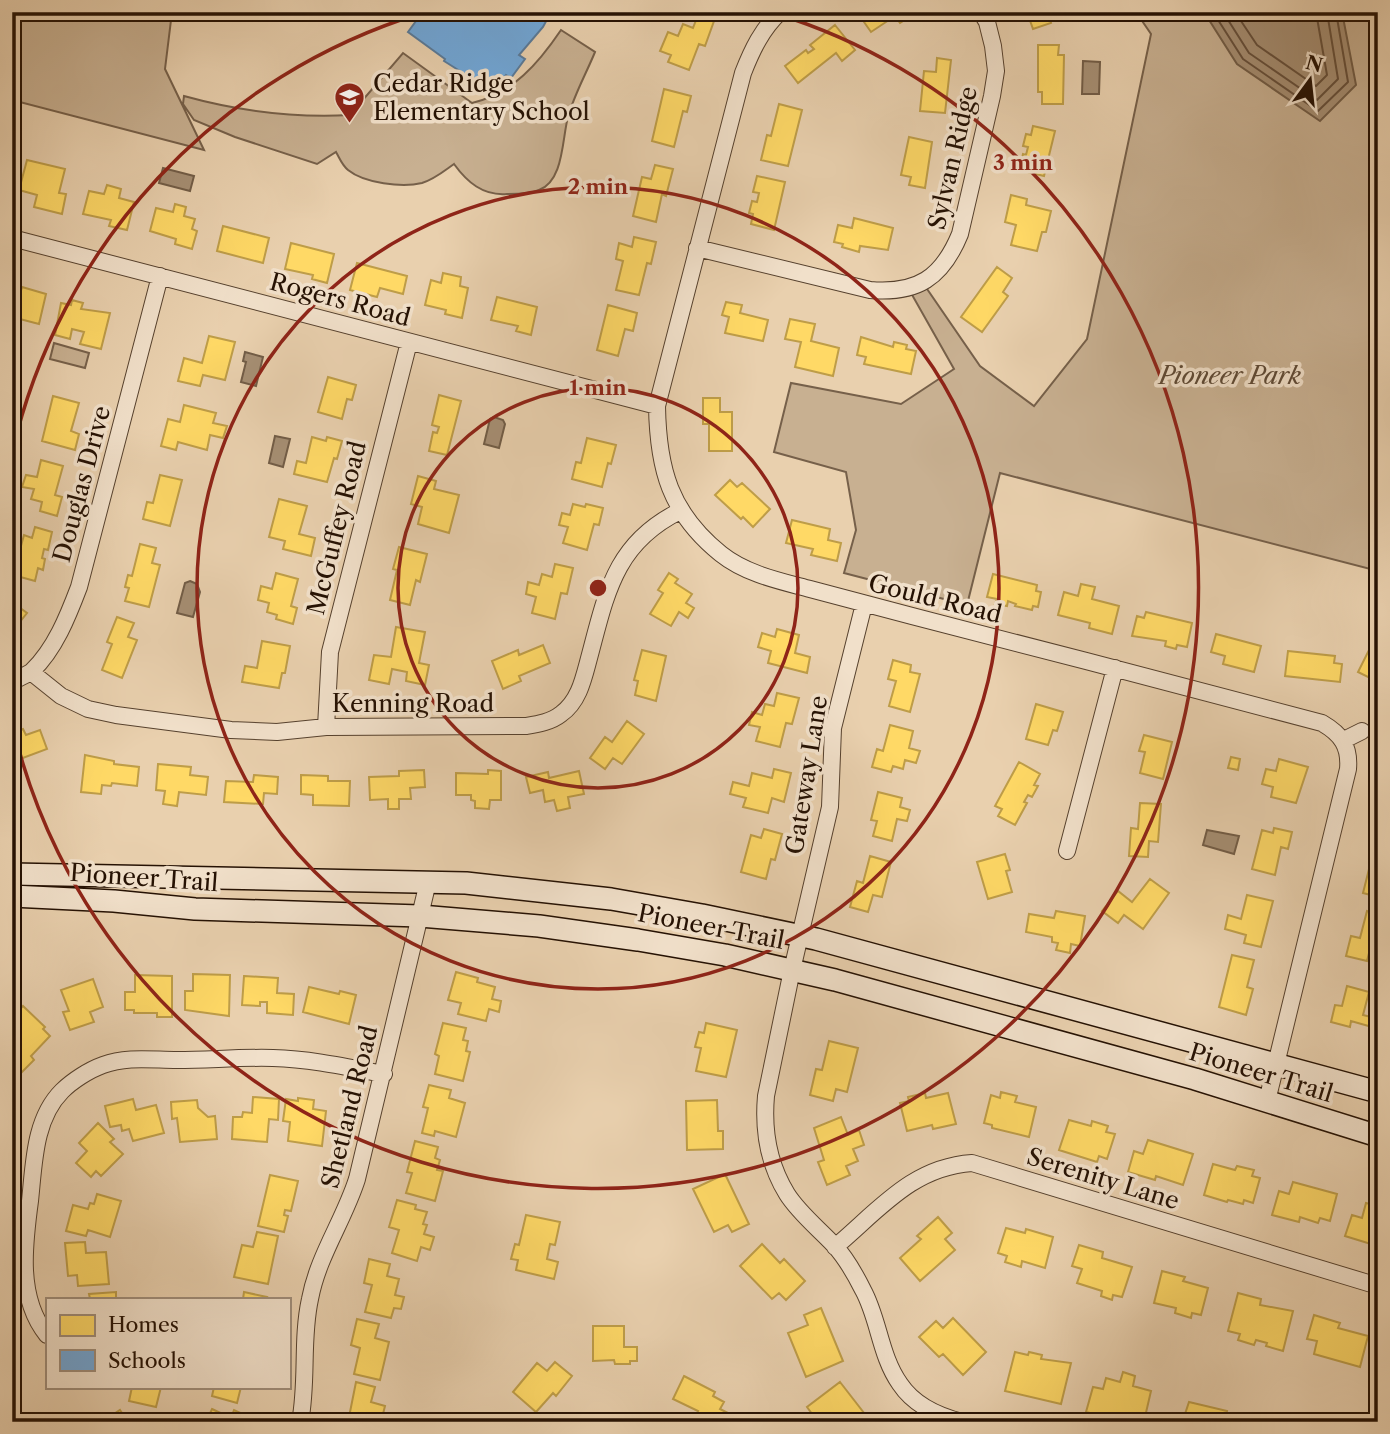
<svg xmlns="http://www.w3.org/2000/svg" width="1390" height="1434" viewBox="0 0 1390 1434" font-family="'Libre Caslon Text',serif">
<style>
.green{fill:#c8b091;stroke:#76604a;stroke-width:2}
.water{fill:#a68f74;stroke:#725d47;stroke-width:2}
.homes{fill:#ffd966;stroke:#be9d48;stroke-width:2}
.schools{fill:#6fa8dc;stroke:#597b9b;stroke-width:2}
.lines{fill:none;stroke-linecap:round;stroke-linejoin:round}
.shore{stroke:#66503c;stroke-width:2}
.minor-casing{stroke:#56412e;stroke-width:18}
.secondary-casing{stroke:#251103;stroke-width:24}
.minor{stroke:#f1e0ca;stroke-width:16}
.secondary{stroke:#f1e0ca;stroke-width:21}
.ring{fill:none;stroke:#8f2418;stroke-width:3.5}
.labels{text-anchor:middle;stroke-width:7;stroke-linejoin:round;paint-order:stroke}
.poi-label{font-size:24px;fill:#251103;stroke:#f1e0ca;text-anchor:start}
.street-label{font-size:24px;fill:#251103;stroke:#f1e0ca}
.park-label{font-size:24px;font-style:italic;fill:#5e4935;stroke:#f1e0ca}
.centre{fill:#8f2418;stroke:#f1e0ca;stroke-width:3.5}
.ring-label{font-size:21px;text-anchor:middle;font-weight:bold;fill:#8f2418;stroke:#f1e0ca;stroke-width:7;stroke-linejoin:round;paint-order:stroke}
</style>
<rect width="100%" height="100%" fill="#e9d0ae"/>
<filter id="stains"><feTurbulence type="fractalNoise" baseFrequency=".00286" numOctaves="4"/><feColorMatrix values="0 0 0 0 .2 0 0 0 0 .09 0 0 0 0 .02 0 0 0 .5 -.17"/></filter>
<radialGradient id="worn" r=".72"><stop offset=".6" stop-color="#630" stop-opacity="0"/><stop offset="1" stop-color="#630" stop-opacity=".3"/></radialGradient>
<path class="green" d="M12,12h160l-7,57 39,81 -192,-50z
M1136,12h242v559l-378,-98 -33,132 -123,-32 12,-43 -10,-58 -72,-20 17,-69 110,21 53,-35 -43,-76 14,-7 55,80 54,40 53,-67 64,-305z
M561,30l34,22c-9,22 -21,43 -27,65 -6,21 -4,64 -29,73 -9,4 -23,4 -32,4 -24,2 -40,-12 -53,-30 -10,7 -19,15 -32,19 -20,5 -58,0 -74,-13 -6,-5 -8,-11 -12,-18l-19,12 -82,-27 -41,-17 -11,-16 1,-8c54,15 110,22 166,19l53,-62 69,50c41,-10 66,-39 89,-73z
M54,343l35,10 -4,15 -35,-9z"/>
<path class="water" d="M1204,12h138l14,73 -36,36 -83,-57z
M1083,61l17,1 -1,32h-17z
M163,168l31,8 -4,15 -31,-8z
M245,352l18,5 -7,29 -15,-4 5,-20 -3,-1z
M494,417l9,3 2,4 -6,24 -15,-4 6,-25z
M275,436l15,3 -7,28 -14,-4z
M190,581l7,3 3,8 -7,25 -16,-4 8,-30z
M1207,830l32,6 -5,18 -31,-9z"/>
<path class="homes" d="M857,12h55l2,2 -14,9 -5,-7 -24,16z
M1027,12h20l4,11 -18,6z
M698,15l16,6 -9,25 -6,-2 -10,26 -21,-8 3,-7 -11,-4 8,-19 10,4 5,-12 10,4z
M835,25l20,25 -13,11 -6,-8 -38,30 -13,-17 21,-16 2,3 6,-4 -4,-4z
M1038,45h21l-1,10h6l-1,49h-21v-12h-4z
M937,58l14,2 -6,53 -25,-2 4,-40 12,1z
M664,89l27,7 -4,16 -4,-1 -9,36 -22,-6z
M779,104l23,6 -14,56 -27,-6 6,-25 4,1z
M1033,126l22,5 -11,45 -25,-6 4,-16 3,1 2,-8 -5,-1 3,-12 5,1z
M909,137l23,5 -7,46 -16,-3 2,-8 -10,-2z
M27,160l38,9 -6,24 7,1 -4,20 -28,-7 3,-12 -18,-5z
M655,165l18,4 -7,27 -4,-2 -6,28 -23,-6 9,-39 9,2z
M757,176l28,6 -11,48 -23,-6 2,-10 -4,-1 3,-12 5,1 2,-9 -6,-1z
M107,185l14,4 -2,9 15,4 -7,28 -18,-4 2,-6 -28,-6 6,-23 15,3z
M1011,195l16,4 -1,6 25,6 -5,21h-4l-5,19 -26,-6 5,-20 -11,-3z
M175,204l11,3 -2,9 11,3 -3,10 5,2 -5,18 -17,-5 1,-5 -26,-8 6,-23 17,4z
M854,218l39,10 -5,22 -28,-4 -1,6 -17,-5 1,-3 -9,-2 4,-17 14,3z
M223,226l46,12 -6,25 -46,-12z
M634,237l22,5 -5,22 -4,-1 -8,32 -23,-5 7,-29 -7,-2 3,-16 13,4z
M291,243l43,11 -7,29 -15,-4 1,-4 -28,-6z
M357,263l50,13 -4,18 -23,-6 -3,9 -27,-7z
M997,267l15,11 -9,14 5,4 -26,36 -21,-15z
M443,273l18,4 -1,9 8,2 -6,30 -17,-4 1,-4 -21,-5 6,-25 10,3z
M22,287l24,7 -7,30 -27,-7v-26l8,3z
M497,297l40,10 -6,28 -15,-4 2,-5 -27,-6z
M72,300l11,3 -2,6 29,4 -9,36 -21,-5 4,-12 -12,-3 -2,10 -15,-4 6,-32 10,2z
M726,302l16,3 -2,8 28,7 -5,21 -38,-8 4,-16 -7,-2z
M608,305l29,8 -4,18 -8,-2 -7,27 -21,-6z
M790,319l25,5 -4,17 28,7 -6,28 -38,-9 6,-25 -16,-3z
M209,336l26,6 -10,38 -22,-5 -3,11 -22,-5 6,-23 18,5z
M861,337l32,10 1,-5 13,3 -1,4 10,2 -5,23 -47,-10 2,-7 -9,-2z
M328,377l28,8 -4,15 -5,-1 -5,20 -24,-7z
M439,395l22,6 -14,54 -18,-4 4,-19 4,1 2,-6 -7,-2z
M53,396l26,7 -8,28 8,3 -4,16 -33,-9z
M703,398h17v14h12v39h-23v-27h-6z
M184,405l32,8 -3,10 14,3 -4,12 -13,-3 -3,15 -29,-8 -2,8 -15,-4 7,-27 12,3z
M312,437l14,4 1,-4 15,4 -5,18 -3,-1 -7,24 -33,-8 3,-13 9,2z
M587,438l29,7 -5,19 -3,-1 -6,24 -30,-8 4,-17 5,1z
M41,460l22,6 -8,29 7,2 -5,19 -17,-5 2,-9 -11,-3 3,-10 -12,-2 4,-12 11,2z
M160,475l22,5 -12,46 -27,-7 4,-17 6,1z
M418,476l18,5 -2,8 25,6 -10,38 -31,-9 4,-17 -11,-3z
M730,480l7,7 5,-4 28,26 -17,18 -10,-10 -2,2 -26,-24z
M279,499l28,7 -8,28 16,4 -4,18 -28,-7 2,-8 -16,-4z
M573,504l12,3 1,-3 17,4 -4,17 -5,-1 -7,26 -24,-7 5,-16 -9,-2 3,-12 8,2z
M792,520l38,9 -2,11 13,3 -4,18 -26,-6 2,-6 -27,-6z
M35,527l17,5 -4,18 -4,-1 -2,9 3,1 -2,11 -5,-2 -3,13 -22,-6 11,-40 8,3z
M140,544l16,4 -4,15 8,2 -11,42 -24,-6 4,-13 -4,-1 3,-12 4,1z
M399,547l28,7 -7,28 -4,-2 -6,25 -20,-5 7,-30 -4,-1z
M555,564l18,4 -6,26 -6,-1 -6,26 -23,-6 4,-16 -10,-3 2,-12 11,3 3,-11 10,3z
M276,573l22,6 -7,27 6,2 -4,16 -17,-5 1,-4 -10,-3 2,-9 -11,-3 3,-14 11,3z
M669,573l9,6 -3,4 17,11 -6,9 8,5 -6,10 -9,-6 -8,14 -21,-12 13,-21 -5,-3z
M993,574l44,11 -1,6 5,1 -3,15 -5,-1 -1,4 -17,-4 1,-2 -8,-3 -1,5 -12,-2 2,-5 -10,-2z
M1081,584l14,3 -3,12 27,7 -7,28 -23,-6 1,-5 -32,-8 6,-23 14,4z
M12,602l15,11 -12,15 -3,-3z
M1146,612l46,11 -5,24 -10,-2 -1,4 -11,-3 1,-5 -34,-5 5,-20 7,2z
M117,617l17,6 -6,14 9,3 -15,38 -20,-8 10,-26 -5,-2z
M396,627l29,5 -6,31 10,2 -4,20 -19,-4 1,-9 -15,-3 -3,15 -20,-4 5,-25 17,2z
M777,629l22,6 -4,18 15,4 -3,16 -39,-10 3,-12 -13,-4 4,-14 13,4z
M1216,634l45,12 -7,26 -31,-8 2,-8 -14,-4z
M262,641l28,5 -5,27h-3l-3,15 -37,-6 3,-16 12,2z
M1373,642l5,2v38l-20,-10z
M543,645l7,18 -31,13 2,5 -18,8 -11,-28 26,-11 1,5z
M642,650l24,6 -10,45 -21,-6 3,-14 -4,-1z
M1288,651l47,5 -1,7 8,1 -2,18 -55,-6z
M893,660l18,5 -1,7 10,2 -10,38 -21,-6 7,-25 -8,-2z
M777,693l22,5 -7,26 -6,-1 -6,24 -24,-6 4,-14 -11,-2 3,-13 10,3 3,-11 9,2z
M1036,704l27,8 -6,19 -4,-1 -5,15 -22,-6z
M627,721l17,13 -22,30 -9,-6 -8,11 -15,-11 15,-21 7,5z
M890,725l23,6 -4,17 11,3 -4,12 -11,-3 -2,9 -10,-3 -2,6 -19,-5 5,-18 6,2z
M23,729l3,6 14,-5 7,19 -35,13v-29z
M1144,735l28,7 -9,37 -23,-6 5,-21 -6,-1z
M85,755l29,6v3l25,3 -2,19 -25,-3 -1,3 -9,-1 -1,9 -20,-2z
M1231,757l9,2 -2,11 -10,-2z
M1279,759l29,8 -12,36 -25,-6 2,-10 -11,-3 4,-15 10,2z
M1019,762l21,12 -6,11 4,1 -6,11 -4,-2 -4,7 3,1 -12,22 -17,-9 4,-7 -7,-3z
M158,764l33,3 -1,8 18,2 -2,18 -27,-3 -2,14 -14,-2 2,-13 -9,-1z
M774,769l17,4 -7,29 -12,-4 -4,15 -25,-6 3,-9 -16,-4 3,-12 16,4 3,-13 20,5z
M424,770l1,17 -15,1 1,11h-12v10h-11v-10l-18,1 -1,-23 30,-1v-5z
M488,770l13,1v29h-11l-1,9 -14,-1v-7l-4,-1v-5h-15v-22l32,1z
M579,771l5,23 -16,3 2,11 -13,3 -3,-11 -9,2 -2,-12 -13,3 -4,-16 22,-5 1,6z
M254,775l24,2 -1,17 -13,-1 -1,11 -39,-2 2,-21 27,1z
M301,775l27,1v5h22l-1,25 -36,-1v-10l-12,-1z
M878,792l24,6 -2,9 10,3 -3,11 -10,-2 -5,22 -19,-5 4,-15 -6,-1z
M1140,803l21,1 -3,38 -9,-1 -1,16 -19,-1 2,-28 7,1z
M1274,828l18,4 -4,17 -7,-2 -6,28 -23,-6 10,-39 11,3z
M764,829l18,5 -7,26 -4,-1 -5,20 -25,-7 10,-37 10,3z
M1005,854l5,16 -4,1 6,21 -24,7 -11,-37z
M870,856l21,6 -9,35 -9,-2 -5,17 -18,-5 7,-26 6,2z
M1378,863v34l-15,-4 6,-24 7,1z
M1150,879l19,14 -26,36 -19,-14 -6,8 -16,-12 16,-20 14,11z
M1247,895l26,6 -12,46 -17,-4 2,-8 -21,-6 3,-14 13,4z
M1056,911l29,5 -5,30 -9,-2 -1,9 -14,-3 2,-7 -6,-1v-5l-26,-5 3,-18 25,4z
M1367,911l11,3v42l-9,-3 -2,8 -21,-5 5,-20 9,2z
M1232,955l22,5 -7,27 6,2 -7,26 -27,-8z
M456,972l22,6 -1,4 18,5 -3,12 9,2 -2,11 -10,-3 -3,12 -28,-7 3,-11 -13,-3z
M193,974l37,1 -1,41 -44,-6v-19h8z
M135,975l37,1v41h-15v-4h-23v-3h-9v-18h10z
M244,976l34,2 -1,15 17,1 -1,21 -26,-2v-11h-7v4l-18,-1z
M93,979l10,28 -13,5 4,10 -24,8 -7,-18 6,-1 -8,-21z
M1347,986l22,6 -6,23 12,3 -3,9 -21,-6 -1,6 -19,-5 4,-17 7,1z
M309,987l30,7 1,-3 16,4 -7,29 -46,-12z
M23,1006l22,21 -2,2 7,7 -19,20 3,4 -17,17 -5,-5v-41l2,-2 -2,-12z
M443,1023l23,5 -3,12 5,1 -2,10 4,1 -7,29 -28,-7 4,-18 -4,-2z
M706,1023l31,7 -11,47 -30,-6 5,-23 -6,-1 4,-15 5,1z
M829,1041l29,7 -11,44 -11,-3 -3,12 -23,-6 6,-26 6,1z
M429,1085l22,5 -2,8 16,5 -9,34 -21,-6 -1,5 -12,-3 6,-25 -5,-1z
M1001,1092l16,4 -2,6 21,5 -7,30 -37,-9v-3l-8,-2 7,-28 9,3z
M925,1093l1,5 22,-5 8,31 -23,5 -1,-4 -25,6 -7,-28 9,-2 -1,-4z
M253,1097l26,2 -1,21 -9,-1 -2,23 -35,-3 1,-22h9l1,-5 9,1z
M298,1098l16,2 -1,9 13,2 -4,35 -34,-5 2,-19 -7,-1 3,-22 12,2z
M133,1099l3,11 20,-5 8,28 -31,8 -4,-12 -7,2 -1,-6 -11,2 -5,-21z
M197,1100l1,8 10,9 7,-1 2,23 -37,3 -3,-24 -5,1 -1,-17z
M717,1100l1,31h5v18l-36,1 -1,-49z
M841,1117l7,18 11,-5 5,15 -11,4 5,12 -12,5 4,9 -23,10 -9,-23 6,-2 -10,-32z
M1069,1120l22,6 1,-5 16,5 -2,6 9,2 -8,25 -8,-3 -2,6 -38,-12z
M98,1123l16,16 -4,3 13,12 -22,22 -5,-5 -5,6 -15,-14 11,-12 -8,-8z
M1148,1140l45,14 -10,31 -27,-9 -1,4 -27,-8 6,-21 9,3z
M415,1141l23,6 -3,11 5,2 -3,10 6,1 -8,30 -29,-8 6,-20 -5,-1z
M1213,1164l22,6 2,-4 17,4 -2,6 8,2 -7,25 -9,-3 -1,4 -15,-4 -1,2 -23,-7z
M725,1174l24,50 -17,8 -4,-7 -14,7 -21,-43z
M270,1175l28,6 -7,30 -6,-1 -1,5 4,1 -4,16 -26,-6z
M1293,1182l44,12 -7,27 -10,-3 -2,5 -18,-6 -1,5 -27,-7 7,-24 10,3z
M97,1194l24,7 -11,36 -22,-7 -2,6 -20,-5 7,-26 15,4 2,-6 4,1z
M397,1200l19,5 -1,4 12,3 -4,12 4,1 -3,9 10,3 -4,13 -9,-3 -4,14 -25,-8 7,-23 -10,-3z
M1366,1203l12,3v35l-3,-1 -1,5 -29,-9 7,-21 10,3z
M526,1215l34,7 -5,23 -5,-1 -3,15 11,3 -4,17 -38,-9 2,-10 -7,-1 4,-15 4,1z
M938,1217l14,16 -7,6 10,11 -35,31 -20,-23 21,-19 -4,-3z
M1006,1228l19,5 1,-4 27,8 -8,31 -23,-7 -1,6 -16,-5 2,-6 -9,-3z
M257,1232l21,4 -10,48 -34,-7 8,-32 11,2z
M85,1242l1,11 20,-1 3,32 -31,2 -1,-11 -9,1 -3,-33z
M762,1244l18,19 4,-4 21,22 -19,19 -7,-7 -7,6 -32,-33z
M1079,1245l24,7 -1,6 30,9 -10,30 -9,-2 -1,5 -11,-4 1,-5 -25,-8 5,-14 -10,-3z
M369,1259l21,5 -3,12 12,3 -4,16 9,2 -3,12 -7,-1 -3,10 -26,-6 7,-27 -8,-2z
M1162,1271l23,6 -2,4 25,7 -7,27 -9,-2 -1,5 -16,-5 1,-5 -22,-5z
M116,1292v7h-26l-1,-5z
M244,1292l23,5 -1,2h-23z
M1238,1293l23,6 -1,6 33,6 -10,40 -17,-5 1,-3 -11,-3 -2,5 -16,-5 2,-6 -12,-3z
M821,1308l22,53 -37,16 -18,-44 20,-8 -4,-10z
M1314,1315l26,8 -2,5 30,8 -8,31 -46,-13 3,-13 -10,-2z
M953,1318l33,34 -23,23 -20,-21 -4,3 -20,-20 17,-16 7,7z
M357,1319l22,5 -4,14 14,4 -9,38 -26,-6 6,-26 -9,-3z
M593,1326h31v21h13v14h-7v3h-15l-1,-4 -21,1z
M1015,1352l13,3 1,-3 13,3 -1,4 30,4 -10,41 -56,-13z
M555,1362l17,14 -16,20 -3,-3 -17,19 -23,-20 24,-29 10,8z
M1123,1372l12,4 -2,10 18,5 -6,26 -10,-3 -2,5 -19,-5 -1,5 -27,-7 7,-25 10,2 3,-11 14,4z
M684,1376l31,16 -2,4 11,6 -4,7 8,4 -4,9 -13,-3 -1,3h-10l-6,-3 4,-8 -25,-12z
M356,1382l19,5 -4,15 14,4 -4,16h-33z
M840,1382l31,40h-53l-11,-15z
M132,1387h29l-5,20 -27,-6z
M214,1387h27l-4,16 -25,-7z
M1189,1402l38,9 -1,4 9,3 -1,4h-62l2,-8 10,3z
M212,1409l19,9 3,-8 20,9 -1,3h-47z
M120,1410l8,12h-26z"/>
<path class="schools" d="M404,12h81l6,5 3,-5h57l-8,15 -24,28 6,4 -14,19 -5,-3 -11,14 -11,-7 -5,7 -18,-13 2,-3 -19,-12 1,-2 -37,-27 8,-11z"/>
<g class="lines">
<path class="shore" d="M1213,12l30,47 75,52 30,-29 -12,-70
M1223,12l26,41 68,47 21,-21 -11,-67
M1235,12l22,33 59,41 11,-11 -11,-63"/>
<defs>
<path id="minor" d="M780,12c-18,17 -28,38 -37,61l-86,333c1,63 13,107 64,148 25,20 59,27 89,35 34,9 68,18 102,27 137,35 273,71 410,107 19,11 28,23 26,46l-81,332
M12,238l645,168
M697,248l173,42c47,4 72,-12 90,-56l32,-138 4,-25 -3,-25 -6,-24 -6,-10
M864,604l-31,124 -3,79 -38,163 -26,126c-3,34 3,69 21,98 12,19 31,34 47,51 12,13 21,29 29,45 16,29 17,66 37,94 14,21 38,32 62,38
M31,672l30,24 27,13 28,6 115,15 46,2 49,-5 200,-1c12,-2 25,-4 35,-12 17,-12 22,-33 27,-52 18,-66 25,-118 92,-151
M12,682c6,-4 15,-7 20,-11 23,-22 36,-55 47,-84l81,-311
M326,727l4,-75 79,-310
M1344,740l18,-9
M1067,851l48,-183
M835,1247c44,-37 77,-80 137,-84l406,123
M47,1335c-30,-37 -23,-90 -17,-134 4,-37 4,-82 32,-110 10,-10 27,-21 41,-26 24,-9 49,-5 74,-5 32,0 64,-3 96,-2 38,1 74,9 111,16
M300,1422c8,-41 1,-82 10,-123 8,-43 34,-79 47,-120l71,-297"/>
<path id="secondary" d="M12,874l454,9 145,16 91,16 114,24 562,153
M12,896l102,5 81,8 225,7 119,10 99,14 87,15 110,25 360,99 183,57"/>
</defs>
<use href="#minor" class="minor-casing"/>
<use href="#secondary" class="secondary-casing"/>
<use href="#minor" class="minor"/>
<use href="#secondary" class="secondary"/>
</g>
<g class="ring">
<circle cx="598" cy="588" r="200"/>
<circle cx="598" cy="588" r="401"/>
<path d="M12 453A601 601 0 0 1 422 13M774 13A601 601 0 1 1 12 723"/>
</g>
<defs>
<symbol id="school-pin" viewBox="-11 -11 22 30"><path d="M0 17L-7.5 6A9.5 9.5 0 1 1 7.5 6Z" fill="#8f2418" stroke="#f1e0ca"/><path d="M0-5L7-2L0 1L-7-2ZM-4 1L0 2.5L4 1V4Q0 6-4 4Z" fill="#fff"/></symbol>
</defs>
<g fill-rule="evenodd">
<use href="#school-pin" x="332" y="80" width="35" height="47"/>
</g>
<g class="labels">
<g class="poi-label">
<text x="373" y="92">Cedar Ridge<tspan x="373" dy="28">Elementary School</tspan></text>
</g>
<g class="street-label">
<text transform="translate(953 158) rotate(-77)" y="8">Sylvan Ridge</text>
<text transform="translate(340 300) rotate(15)" y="8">Rogers Road</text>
<text transform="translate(82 484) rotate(-75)" y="8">Douglas Drive</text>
<text transform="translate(337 528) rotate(-76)" y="8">McGuffey Road</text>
<text transform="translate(935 599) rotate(14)" y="8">Gould Road</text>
<text x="413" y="712">Kenning Road</text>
<text transform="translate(807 775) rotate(-81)" y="8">Gateway Lane</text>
<text transform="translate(144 878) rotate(4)" y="8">Pioneer Trail</text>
<text transform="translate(711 927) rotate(11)" y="8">Pioneer Trail</text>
<text transform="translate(1261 1073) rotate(17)" y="8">Pioneer Trail</text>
<text transform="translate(350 1107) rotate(-76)" y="8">Shetland Road</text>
<text transform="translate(1103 1179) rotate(17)" y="8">Serenity Lane</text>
</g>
<g class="park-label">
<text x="1230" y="384">Pioneer Park</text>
</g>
</g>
<circle cx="598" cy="588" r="10" class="centre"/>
<g class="ring-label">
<text x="1023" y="170">3 min</text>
<text x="598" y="194">2 min</text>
<text x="598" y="395">1 min</text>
</g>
<rect width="1390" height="1434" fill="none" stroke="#e9d0ae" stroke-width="42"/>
<rect x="14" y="14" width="1362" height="1406" fill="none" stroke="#251103" stroke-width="3.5"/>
<rect x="21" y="21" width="1348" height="1392" fill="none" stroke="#251103" stroke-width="2"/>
<rect x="46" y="1298" width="245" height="91" fill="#f1e0ca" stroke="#9f8d7a" stroke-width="2"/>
<rect x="60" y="1315" width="35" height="21" fill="#ffd966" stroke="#9f8d7a" stroke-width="2"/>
<text x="108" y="1332" font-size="21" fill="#251103">Homes</text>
<rect x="60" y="1350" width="35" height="21" fill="#6fa8dc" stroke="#9f8d7a" stroke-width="2"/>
<text x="108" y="1368" font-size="21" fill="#251103">Schools</text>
<g transform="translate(1310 80) rotate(15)" stroke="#f1e0ca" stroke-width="5" paint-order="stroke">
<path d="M0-5L12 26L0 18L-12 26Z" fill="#251103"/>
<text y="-10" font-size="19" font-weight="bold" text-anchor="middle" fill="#251103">N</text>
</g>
<rect width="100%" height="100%" filter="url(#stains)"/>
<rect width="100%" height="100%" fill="url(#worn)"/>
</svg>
